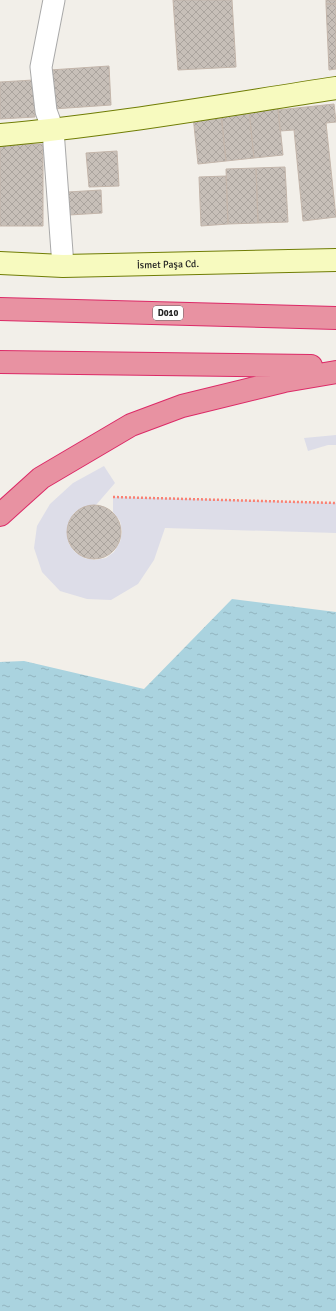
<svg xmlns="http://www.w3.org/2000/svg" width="336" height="1311" viewBox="0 0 336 1311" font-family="Signika,sans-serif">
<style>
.plaza{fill:#dddde8}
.water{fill:url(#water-ripples)}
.building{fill:url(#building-cross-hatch);stroke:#c4b6ab}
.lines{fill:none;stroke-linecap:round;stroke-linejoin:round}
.street-casing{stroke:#a9a9a9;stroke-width:23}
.secondary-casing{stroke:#707d05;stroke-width:24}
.highway-casing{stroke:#dc2a67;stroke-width:24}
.path{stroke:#fa8072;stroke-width:2.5;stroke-dasharray:2 2;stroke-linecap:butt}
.street{stroke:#fff;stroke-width:21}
.secondary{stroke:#f7fabf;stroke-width:22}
.highway{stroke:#e892a2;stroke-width:22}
.labels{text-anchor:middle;stroke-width:3;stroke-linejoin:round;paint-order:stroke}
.shield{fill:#fff;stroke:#646464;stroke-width:1}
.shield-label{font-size:9px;font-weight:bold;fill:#222}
.street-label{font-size:10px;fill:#222;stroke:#fff}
</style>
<defs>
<pattern id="water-ripples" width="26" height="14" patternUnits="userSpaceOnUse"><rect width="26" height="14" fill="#aad3df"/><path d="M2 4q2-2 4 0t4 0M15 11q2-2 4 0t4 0" fill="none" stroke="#92b5bf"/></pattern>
<pattern id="building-cross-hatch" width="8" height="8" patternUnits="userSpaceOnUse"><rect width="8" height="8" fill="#c7bfb8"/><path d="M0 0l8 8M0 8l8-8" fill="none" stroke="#aba49e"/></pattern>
</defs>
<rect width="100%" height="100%" fill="#f2efe9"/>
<path class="plaza" d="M336,435v10h-8l-20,6 -4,-13z
M104,466l11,17 -19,22 -13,2 -9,6 -5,9 -2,11 2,11 6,8 9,6 11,2 11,-2 8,-6 6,-10 2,-10 -2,-11 -7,-9v-15l223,6v30l-171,-5 -11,32 -16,24 -27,16 -24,-1 -27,-8 -18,-19 -8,-24 3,-22 13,-22 23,-21z"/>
<path class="water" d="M232,599l104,13v699h-336v-649l24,-1 120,28z"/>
<path class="building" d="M173,0h59l4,67 -58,3z
M326,0h10v4h-10z
M326,4h10v65l-7,1z
M109,66l2,39 -58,4 -3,-39z
M33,80l2,37 -35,2v-37z
M334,104l2,18 -10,1 10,94 -33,4 -9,-91 -14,1 -2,-21z
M278,107l5,48 -29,3 -5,-48z
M249,110l5,48 -28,3 -5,-48z
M221,113l5,48 -28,3 -5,-48z
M0,144h43v82h-43z
M117,151l2,35 -30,1 -3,-34z
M285,167l3,55 -30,1 -2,-55z
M256,168l2,55 -30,1 -2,-55z
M226,176l2,48 -27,2 -2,-49z
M101,190l1,23 -33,2 -1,-23z
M67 532a27 27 0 1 1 54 0a27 27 0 1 1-54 0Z"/>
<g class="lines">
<defs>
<path id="street" d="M54,0l-13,67 5,44 7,19 10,136"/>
<g id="secondary">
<path d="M0,135c113,-10 224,-30 336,-47"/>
<path id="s1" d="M0,263l63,3 273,-6"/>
</g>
<path id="highway" d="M0,309l336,9
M0,362l311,4
M0,515l41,-37 90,-53 51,-19 102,-25 52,-9"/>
</defs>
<use href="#street" class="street-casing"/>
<use href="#secondary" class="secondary-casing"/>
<use href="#highway" class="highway-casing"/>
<path class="path" d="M113,497l223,6"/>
<use href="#street" class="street"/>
<use href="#secondary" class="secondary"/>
<use href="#highway" class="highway"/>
</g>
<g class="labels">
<rect class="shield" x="153" y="306" width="30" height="14" rx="3"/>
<g class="shield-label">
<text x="168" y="316">D010</text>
</g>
<g class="street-label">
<text dy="4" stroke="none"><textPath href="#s1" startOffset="168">İsmet Paşa Cd.</textPath></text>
</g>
</g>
</svg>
